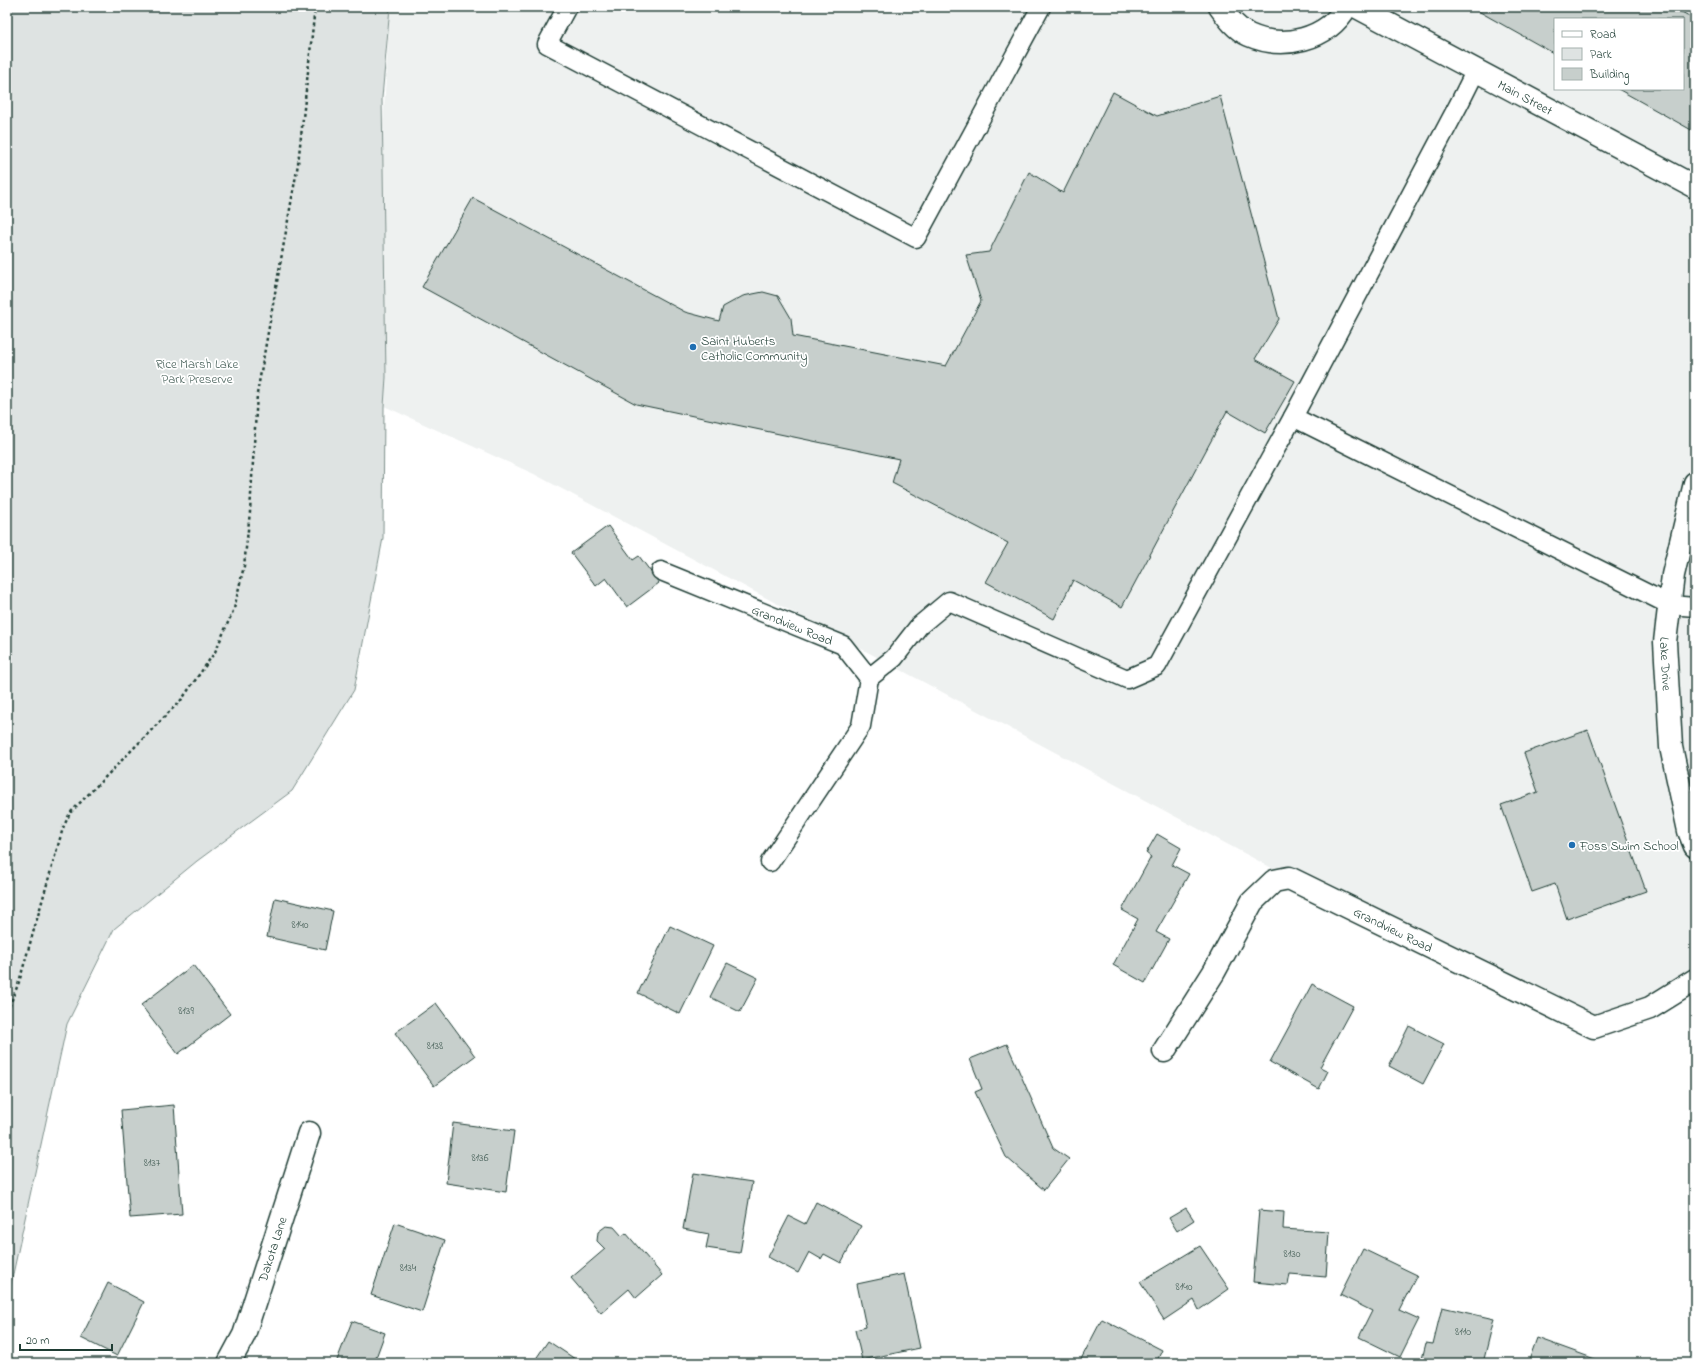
<svg xmlns="http://www.w3.org/2000/svg" width="1702" height="1370" viewBox="0 0 1702 1370" font-family="'Indie Flower',sans-serif">
<style>
.built{fill:#eef1f0;fill-rule:evenodd}
.green{fill:#dee3e2;stroke:#7e908b}
.building{fill:#c7cfcc;stroke:#1f3d34}
.lines{fill:none;stroke-linecap:round;stroke-linejoin:round}
.lane-casing{stroke:#1f3d34;stroke-width:21}
.street-casing{stroke:#1f3d34;stroke-width:25}
.secondary-casing{stroke:#1f3d34;stroke-width:25}
.path{stroke:#1f3d34;stroke-width:2.5;stroke-dasharray:3 3;stroke-linecap:butt}
.lane{stroke:#fff;stroke-width:18}
.street{stroke:#fff;stroke-width:22}
.secondary{stroke:#fff;stroke-width:22}
.poi-dot{fill:#1f6fb2;stroke:#fff;stroke-width:1.5}
.labels{text-anchor:middle;stroke-width:3.5;stroke-linejoin:round;paint-order:stroke}
.number-label{font-size:11px;fill:#49625a}
.street-label{font-size:13px;fill:#1f3d34;stroke:#fff}
.poi-label{font-size:13px;fill:#1f3d34;stroke:#fff;text-anchor:start}
.park-label{font-size:13px;fill:#455e57;stroke:#fff}
</style>
<rect width="100%" height="100%" fill="#fff"/>
<filter id="ink" filterUnits="userSpaceOnUse"><feTurbulence type="fractalNoise" baseFrequency=".025" numOctaves="2"/><feDisplacementMap in="SourceGraphic" scale="8" xChannelSelector="R" yChannelSelector="G"/><feConvolveMatrix kernelMatrix="1 2 1 2 8 2 1 2 1" color-interpolation-filters="sRGB"/></filter>
<g filter="url(#ink)">
<path class="built" d="M390,7h1305v973l-45,28 -72,11 -282,-138 -762,-407 -150,-68 2,-32 -4,-233zM1555,19h128v70h-128z"/>
<path class="green" d="M7,7h383l-8,91 4,279 -2,29 -1,132 -29,152 -62,101 -95,70 -83,68 -47,95 -60,278z"/>
<path class="building" d="M1471,7h201l23,12v113l-77,-43h65v-70h-128v35z
M1113,92l44,24 63,-20 59,223 -24,40 40,22 -30,52 -38,-22 -105,196 -49,-27 -19,39 -68,-37 22,-39 -116,-60 7,-24 -263,-55 -214,-117 51,-89 212,114 34,9 4,-14 20,-11 20,-4 15,4 13,22 2,18 153,30 35,-65 -15,-46 23,-3 40,-80 34,21z
M608,526l25,34 6,-4 20,27 -32,24 -21,-29 -10,8 -25,-33z
M1588,730l58,161 -79,28 -12,-35 -23,8 -31,-87 37,-13 -14,-39z
M1157,834l24,14 -9,17 17,9 -33,58 13,7 -24,44 -32,-18 25,-46 -16,-9 29,-53 -5,-4z
M275,898l58,13 -8,39 -58,-13z
M670,926l43,20 -33,68 -42,-21z
M727,963l31,15 -18,34 -30,-15z
M193,965l37,49 -52,40 -37,-49z
M1312,984l41,22 -33,61 8,4 -9,18 -49,-27z
M436,1003l39,53 -41,30 -39,-53z
M1409,1026l35,18 -21,40 -34,-18z
M1007,1044l46,104 16,11 -25,31 -38,-33 -31,-65 7,-3 -12,-30z
M174,1105l8,109 -52,4 -9,-108z
M453,1123l61,8 -8,61 -60,-9z
M693,1173l59,9 -12,71 -34,-5 3,-14 -26,-5z
M816,1202l45,24 -20,37 -17,-9 -3,5 -12,-7 -11,21 -30,-16 21,-41 16,8z
M1186,1208l8,12 -17,11 -8,-13z
M1259,1210l25,2 -1,17 46,3 -3,45 -36,-3 -2,11 -35,-3z
M395,1223l50,17 -23,72 -51,-17z
M606,1226l8,1 8,9 4,-3 36,42 -26,23 -7,-9 -28,24 -30,-35 34,-29 -8,-8 1,-9z
M1200,1246l29,43 -30,21 -5,-10 -30,20 -24,-38z
M1363,1249l54,26 -18,35 20,9 -19,38 -41,-20 13,-26 -32,-16z
M904,1274l16,74 -58,12 -7,-30 11,-3 -9,-43z
M108,1283l36,19 -27,54 -36,-18z
M1442,1307l52,12 -11,44h-62l5,-20 7,1z
M1102,1319l60,31 -6,13h-77z
M352,1321l33,12 -11,30h-38z
M1537,1338l69,25h-78z
M548,1341l33,22h-48z
M1691,1357l4,1v5h-6z"/>
<g class="lines">
<defs>
<g id="lane">
<path d="M567,7l-20,37 369,194 125,-231"/>
<path d="M1476,70l-17,34 -166,313 377,188 25,2"/>
<path id="s1" d="M661,571l182,74 26,33 -8,48 -91,136"/>
<path d="M869,678l25,-20 25,-32 30,-25 178,78 30,-13 136,-249"/>
</g>
<g id="street">
<path d="M1220,7c8,11 16,22 29,28 34,15 78,5 97,-28"/>
<path id="s2" d="M1357,7l338,180"/>
<path id="s3" d="M1164,1051l50,-79 38,-70 22,-21 15,-3 305,149 56,-19 45,-28"/>
<path id="s4" d="M229,1363l15,-28 65,-202"/>
</g>
<g id="secondary">
<path id="s5" d="M1695,483l-22,92 -8,67 6,105 18,84 6,15"/>
</g>
</defs>
<use href="#lane" class="lane-casing"/>
<use href="#street" class="street-casing"/>
<use href="#secondary" class="secondary-casing"/>
<path class="path" d="M7,1012l12,-30 44,-154 7,-15 112,-114 33,-47 19,-43 10,-43 6,-54 7,-118 41,-230 17,-157"/>
<use href="#lane" class="lane"/>
<use href="#street" class="street"/>
<use href="#secondary" class="secondary"/>
</g>
</g>
<g class="poi-dot">
<circle cx="693" cy="347" r="4"/>
<circle cx="1572" cy="845" r="4"/>
</g>
<g class="labels">
<g class="number-label">
<text x="300" y="928">8140</text>
<text x="186" y="1014">8139</text>
<text x="435" y="1049">8138</text>
<text x="480" y="1161">8136</text>
<text x="152" y="1166">8137</text>
<text x="1292" y="1257">8130</text>
<text x="408" y="1271">8134</text>
<text x="1184" y="1290">8140</text>
<text x="1463" y="1335">8110</text>
</g>
<g class="street-label">
<text dy="5" stroke="none"><textPath href="#s2" startOffset="191">Main Street</textPath></text>
<text dy="5" stroke="none"><textPath href="#s1" startOffset="142">Grandview Road</textPath></text>
<text dy="5" stroke="none"><textPath href="#s5" startOffset="184">Lake Drive</textPath></text>
<text dy="5" stroke="none"><textPath href="#s3" startOffset="335">Grandview Road</textPath></text>
<text dy="5" stroke="none"><textPath href="#s4" startOffset="122">Dakota Lane</textPath></text>
</g>
<g class="poi-label">
<text x="701" y="345">Saint Huberts<tspan x="701" dy="15">Catholic Community</tspan></text>
<text x="1580" y="850">Foss Swim School</text>
</g>
<g class="park-label">
<text x="197" y="368">Rice Marsh Lake<tspan x="197" dy="15">Park Preserve</tspan></text>
</g>
</g>
<rect width="1702" height="1370" fill="none" stroke="#fff" stroke-width="24"/>
<rect x="12" y="12" width="1678" height="1346" fill="none" stroke="#1f3d34" stroke-width="1.5" filter="url(#ink)"/>
<rect x="1554" y="18" width="130" height="72" fill="#ffffff" stroke="#a5b1ae"/>
<rect x="1562" y="31" width="20" height="6" fill="#ffffff" stroke="#a5b1ae"/>
<text x="1590" y="38" font-size="12" fill="#1f3d34">Road</text>
<rect x="1562" y="48" width="20" height="12" fill="#dee3e2" stroke="#a5b1ae"/>
<text x="1590" y="58" font-size="12" fill="#1f3d34">Park</text>
<rect x="1562" y="68" width="20" height="12" fill="#c7cfcc" stroke="#a5b1ae"/>
<text x="1590" y="78" font-size="12" fill="#1f3d34">Building</text>
<path d="M20 1344v6h92v-6" fill="none" stroke="#1f3d34" stroke-width="2"/>
<text x="26" y="1344" font-size="12" fill="#1f3d34" stroke="#ffffff" stroke-width="3" paint-order="stroke">20 m</text>
</svg>
